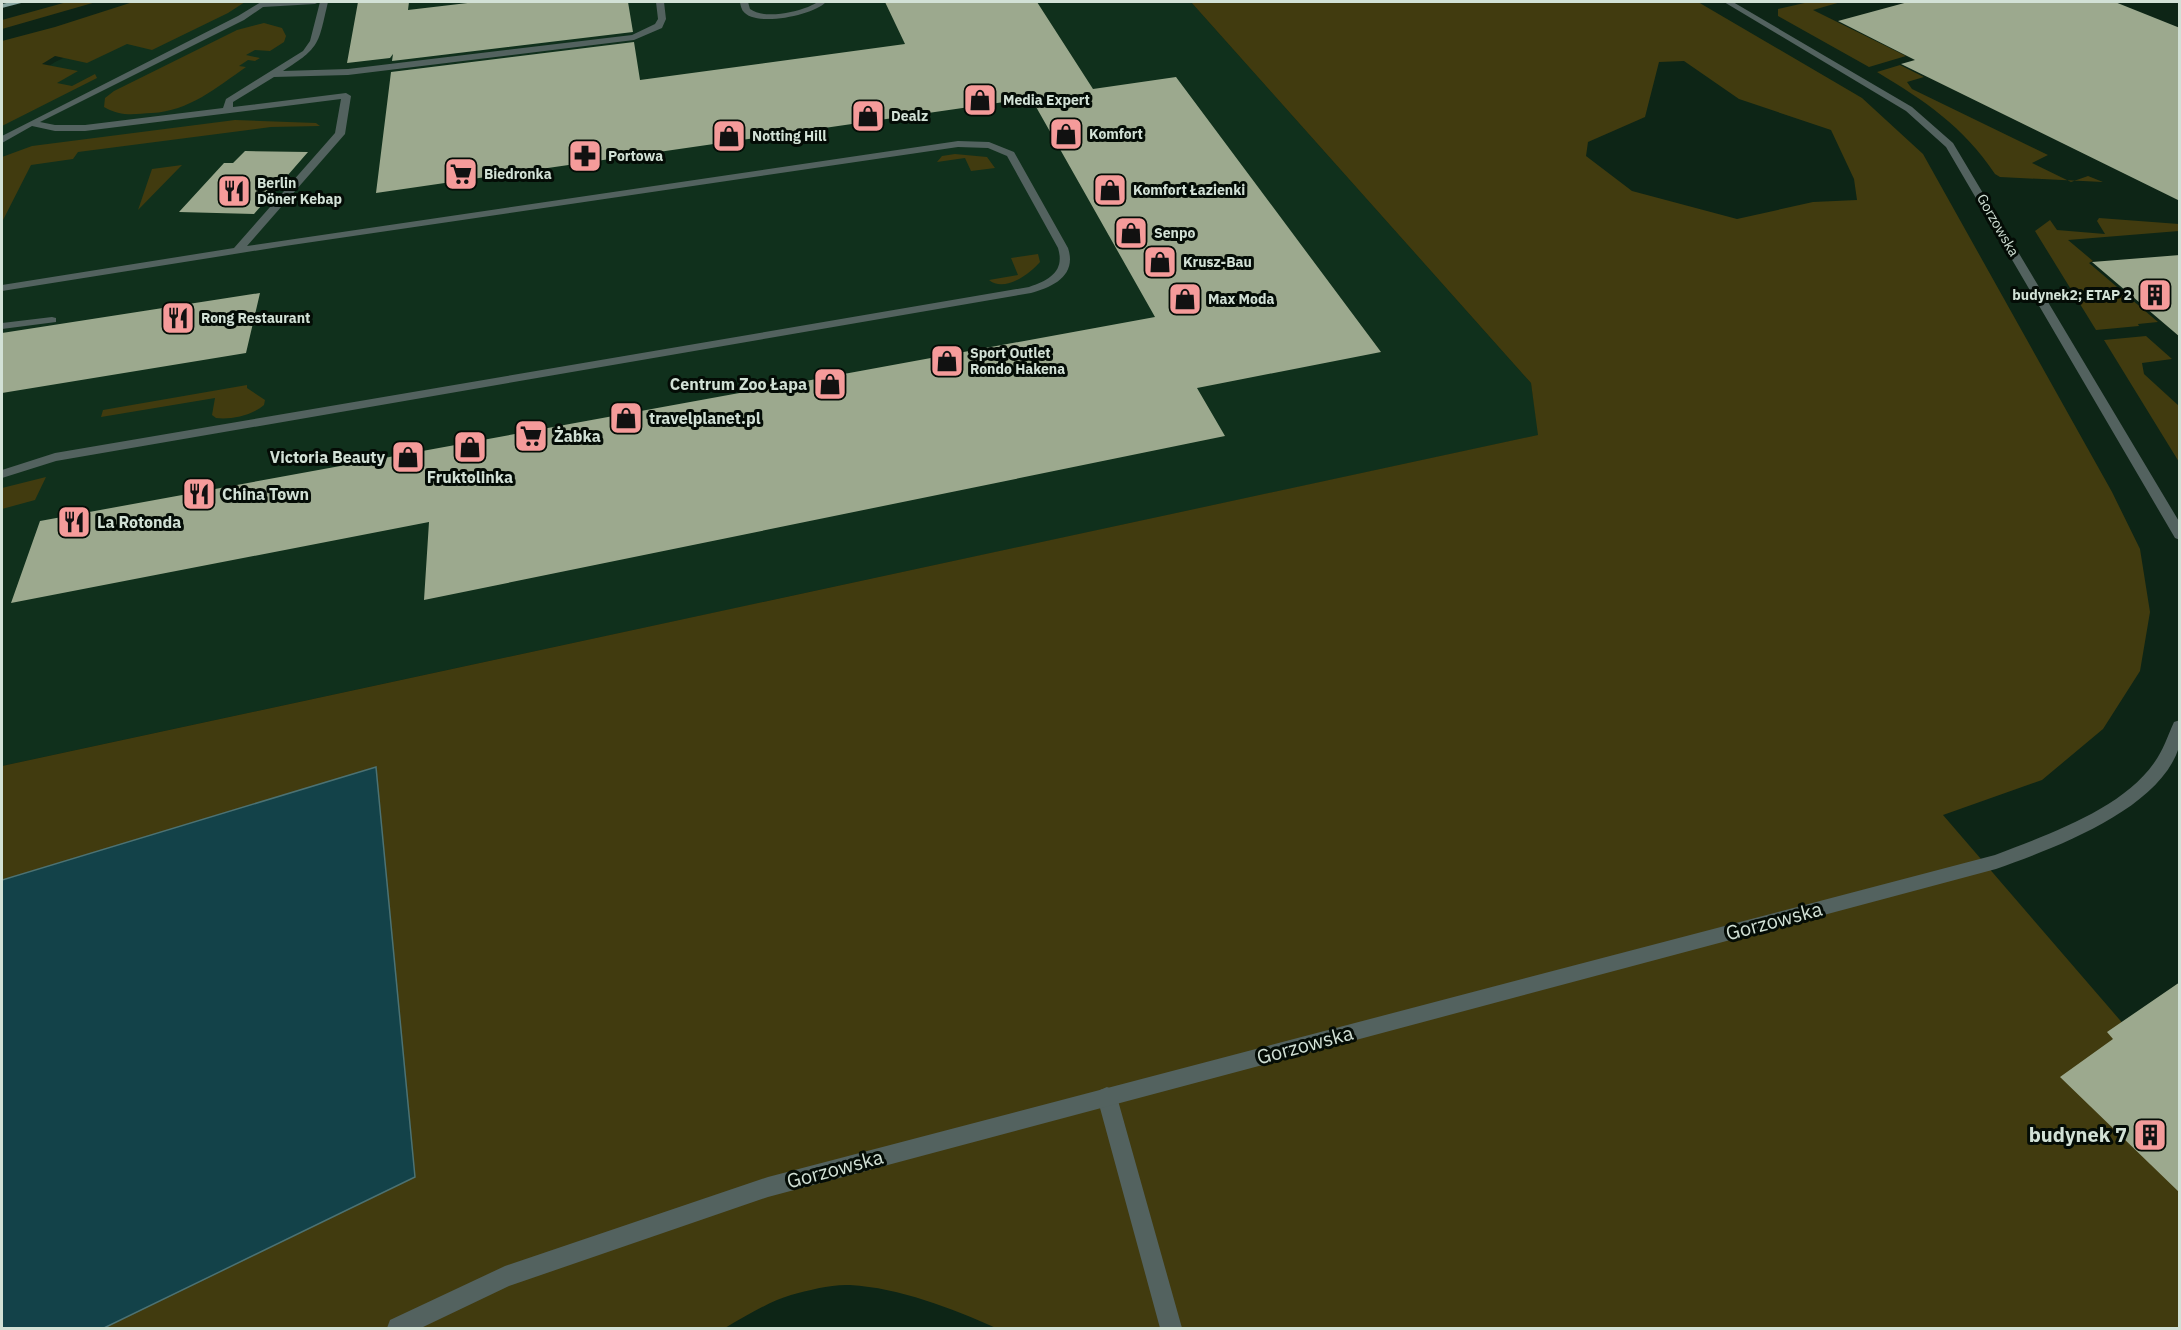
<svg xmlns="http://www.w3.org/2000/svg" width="2181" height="1330" viewBox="0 0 2181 1330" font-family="'IBM Plex Sans',sans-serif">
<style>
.built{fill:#10301c}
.green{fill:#413b0f;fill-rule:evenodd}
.water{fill:#134249;stroke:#4c7273;stroke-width:1.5}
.building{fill:#9ca98e}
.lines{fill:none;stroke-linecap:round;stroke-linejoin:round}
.lane{fill:#53625f;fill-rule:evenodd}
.street{fill:#53625f;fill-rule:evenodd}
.primary{fill:#86a59f;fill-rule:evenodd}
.labels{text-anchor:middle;stroke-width:6;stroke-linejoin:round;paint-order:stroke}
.far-poi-label{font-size:14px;font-weight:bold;fill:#d2e1d6;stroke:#040c06;text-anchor:start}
.far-street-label{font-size:14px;fill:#d2e1d6;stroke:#040c06}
.poi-label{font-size:16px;font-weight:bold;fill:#d2e1d6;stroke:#040c06;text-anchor:start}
.near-street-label{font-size:20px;fill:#d2e1d6;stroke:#040c06}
.near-poi-label{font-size:20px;font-weight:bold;fill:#d2e1d6;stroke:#040c06;text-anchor:end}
</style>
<rect width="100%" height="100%" fill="#0d2516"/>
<path class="built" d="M180,2h1011l340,381 8,52 -1537,331v-669l53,-35z"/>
<path class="green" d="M67,2h29l-94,27v-9z
M133,2h112l-17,11 -76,37 -25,-6 -40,19 -32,-7 -13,8 36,7 -21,12 15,3 23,-12 2,4 -95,48v-85l53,-14z
M1191,2h507l164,96 61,56 189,338 28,57 10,63 -10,59 -37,58 -61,51 -99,35 201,233 35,4v276h-1183c-45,-20 -96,-40 -146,-43 -18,-1 -41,5 -59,10 -23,7 -45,21 -66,33h-723v-562l1536,-331 -7,-52zM1684,61l55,38 92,31 23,49 3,21 -44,2 -76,17 -105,-28 -46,-35 2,-14 57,-25 14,-55z
M1809,2h32l-28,8 93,46 -37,11 -91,-51v-7z
M264,23l18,5 4,8 -2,6 -14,9 -15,-1 -9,5 14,3 -5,3 -7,-1 -9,6 7,1c-30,21 -57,44 -94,46 -18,1 -31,4 -48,-6l1,-9 9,-7 123,-61z
M1900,65l24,12 -17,5 5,7 136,66 -16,8 39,19 17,-6 15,6 -103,-5 -5,-3c-32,-48 -70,-73 -118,-102z
M235,120l81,3 4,3 -49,1 -193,25 -5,7 -42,6 -29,57v-65l30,-11z
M955,154l32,3 8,11 -24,3 -6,-13 -28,4 5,-6z
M182,165l-2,2 -42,43 14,-41z
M2099,218l80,6v7l-111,9 25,21 -4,2 69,59 -20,2 1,2 -43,4 -61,-99 15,-11 7,10 48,4 -8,-13z
M1038,254l2,8c-10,12 -36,31 -51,18l29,-5 -7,-17z
M2146,336l26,23 -30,4 2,11 35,32v56l-75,-122z
M247,385v3l18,12 -1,5c-11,10 -33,15 -48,13l-4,-3 3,-17 -114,19 2,-7z
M46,477l-11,23 -33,9v-21z"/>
<path class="water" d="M376,767l39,410 -311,151h-102v-448z"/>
<path class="building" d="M358,2h51l-1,8 68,-8h152l5,30 -241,29 1,-7 -3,4 -43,5z
M885,2h152l56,87 83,-12 205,275 -184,36 28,48 -801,164 5,-78 -418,81 29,-82 1115,-204 -124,-219 -655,95 15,-121 243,-30 6,38 265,-36z
M1908,2h207l65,26v173l-279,-137 14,-4 -77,-39z
M245,151l63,1 -54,62 -75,-2 45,-49h9z
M2180,255v82l-88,-75z
M260,293l-14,60 -244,40v-60z
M2180,982v211l-120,-116 53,-38 -6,-7z"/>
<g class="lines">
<path class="lane" d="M261,2h58l-4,2 -52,3 -19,13 -204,102 15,3h30l138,-17 3,-9 77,-48 7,-10 10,-39h8c-10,42 -7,45 -45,69l65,-2 284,-34 23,-11 3,-5 -2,-17h8l2,17 -4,9 -28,12 -286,35 -74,2 -41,25v5l113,-14 5,3 -6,38 -98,112 711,-105 31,1 25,10 54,96c9,27 -14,39 -37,45l-975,168 -54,17v-8l53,-17 974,-166c21,-7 36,-16 29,-39l-51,-92 -19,-8 -30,-1 -673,99 -283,45v-6l232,-37 101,-115 6,-34 -256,32h-30l-23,-5 -30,17v-7l236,-120z
M740,2h8l2,7c14,10 42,4 58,-2 7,-3 10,-6 18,-5 -12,13 -71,26 -83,9 -1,-1 -3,-7 -3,-9z
M52,317l4,1v4l-54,7v-6z
M1107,1087l7,3 3,7 65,231h-22l-63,-231 3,-7z"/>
<path class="street" d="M1724,2h9l179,105 41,36 227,380v17l-5,-2 -229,-391 -40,-36z
M2180,720c0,8 1,19 -1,27 -19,63 -127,102 -183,122l-1228,328 -259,89 -88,42h-34l3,-8 115,-54 263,-89 1227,-322c51,-20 126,-45 159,-92 9,-12 14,-28 20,-41z"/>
<path class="primary" d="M11,2h14l-23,6v-4z"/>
</g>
<defs>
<symbol id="shop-square" viewBox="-11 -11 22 22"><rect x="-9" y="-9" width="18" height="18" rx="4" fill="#f59b9a" stroke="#040c06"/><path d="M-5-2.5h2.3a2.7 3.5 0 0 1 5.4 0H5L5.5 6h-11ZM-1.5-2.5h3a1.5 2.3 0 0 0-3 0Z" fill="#111"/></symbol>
<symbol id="pharmacy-square" viewBox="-11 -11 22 22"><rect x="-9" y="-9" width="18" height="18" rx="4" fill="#f59b9a" stroke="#040c06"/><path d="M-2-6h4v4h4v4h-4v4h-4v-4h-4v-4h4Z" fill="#111"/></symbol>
<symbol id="supermarket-square" viewBox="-11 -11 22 22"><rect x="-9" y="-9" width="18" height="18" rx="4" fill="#f59b9a" stroke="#040c06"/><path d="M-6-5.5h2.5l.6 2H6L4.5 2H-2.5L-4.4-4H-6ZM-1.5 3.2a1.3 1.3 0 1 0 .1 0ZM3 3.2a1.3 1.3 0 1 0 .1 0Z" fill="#111"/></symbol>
<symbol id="restaurant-square" viewBox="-11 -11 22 22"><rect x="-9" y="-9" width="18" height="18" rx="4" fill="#f59b9a" stroke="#040c06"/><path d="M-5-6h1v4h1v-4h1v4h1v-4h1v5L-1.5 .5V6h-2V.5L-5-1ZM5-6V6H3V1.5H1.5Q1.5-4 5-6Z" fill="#111"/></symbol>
<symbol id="building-square" viewBox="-11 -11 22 22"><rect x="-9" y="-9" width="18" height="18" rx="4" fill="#f59b9a" stroke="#040c06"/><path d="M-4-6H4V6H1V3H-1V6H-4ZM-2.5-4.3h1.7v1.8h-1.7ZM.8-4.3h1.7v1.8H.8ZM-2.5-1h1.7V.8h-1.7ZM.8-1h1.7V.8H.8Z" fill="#111"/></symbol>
</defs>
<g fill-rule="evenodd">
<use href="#shop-square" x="961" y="81" width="38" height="38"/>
<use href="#shop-square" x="849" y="97" width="38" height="38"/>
<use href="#shop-square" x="1047" y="115" width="38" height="38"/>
<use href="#shop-square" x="710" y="117" width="38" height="38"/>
<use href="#pharmacy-square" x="566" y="137" width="38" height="38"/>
<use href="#supermarket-square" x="442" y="155" width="38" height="38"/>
<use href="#shop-square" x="1091" y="171" width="38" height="38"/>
<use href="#restaurant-square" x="215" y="172" width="38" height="38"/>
<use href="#shop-square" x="1112" y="214" width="38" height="38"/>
<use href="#shop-square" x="1141" y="243" width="38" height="38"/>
<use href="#building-square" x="2136" y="276" width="38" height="38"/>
<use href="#shop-square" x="1166" y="280" width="38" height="38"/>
<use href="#restaurant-square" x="159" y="299" width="38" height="38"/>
<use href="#shop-square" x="928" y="342" width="38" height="38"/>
<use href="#shop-square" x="811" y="365" width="38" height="38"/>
<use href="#shop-square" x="607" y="399" width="38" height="38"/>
<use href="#supermarket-square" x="512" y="417" width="38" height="38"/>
<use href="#shop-square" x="451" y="428" width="38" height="38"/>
<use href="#shop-square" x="389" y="438" width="38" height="38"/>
<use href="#restaurant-square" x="180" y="475" width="38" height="38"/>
<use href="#restaurant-square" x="55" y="503" width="38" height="38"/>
<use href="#building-square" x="2131" y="1116" width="38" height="38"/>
</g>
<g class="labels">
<g class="far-poi-label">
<text x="1003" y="105">Media Expert</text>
<text x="891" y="121">Dealz</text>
<text x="1089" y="139">Komfort</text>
<text x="752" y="141">Notting Hill</text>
<text x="608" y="161">Portowa</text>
<text x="484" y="179">Biedronka</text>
<text x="257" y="188">Berlin<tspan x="257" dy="16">Döner Kebap</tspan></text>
<text x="1133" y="195">Komfort Łazienki</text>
<text x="1154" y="238">Senpo</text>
<text x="1183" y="267">Krusz-Bau</text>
<text x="2132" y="300" text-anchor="end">budynek2; ETAP 2</text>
<text x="1208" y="304">Max Moda</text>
<text x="201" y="323">Rong Restaurant</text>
<text x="970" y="358">Sport Outlet<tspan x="970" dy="16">Rondo Hakena</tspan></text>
</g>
<g class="far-street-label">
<text transform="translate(1998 225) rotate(60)" y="5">Gorzowska</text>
</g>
<g class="poi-label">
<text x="807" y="390" text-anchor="end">Centrum Zoo Łapa</text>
<text x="649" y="424">travelplanet.pl</text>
<text x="554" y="442">Żabka</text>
<text x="385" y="463" text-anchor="end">Victoria Beauty</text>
<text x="470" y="483" text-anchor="middle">Fruktolinka</text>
<text x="222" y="500">China Town</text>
<text x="97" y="528">La Rotonda</text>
</g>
<g class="near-street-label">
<text transform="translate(1774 921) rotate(-15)" y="7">Gorzowska</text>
<text transform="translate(1305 1045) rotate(-15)" y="7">Gorzowska</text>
<text transform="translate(835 1169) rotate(-15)" y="7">Gorzowska</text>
</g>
<g class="near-poi-label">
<text x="2127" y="1142">budynek 7</text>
</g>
</g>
<rect width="2181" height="1330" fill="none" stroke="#d2e1d6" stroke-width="6"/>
</svg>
